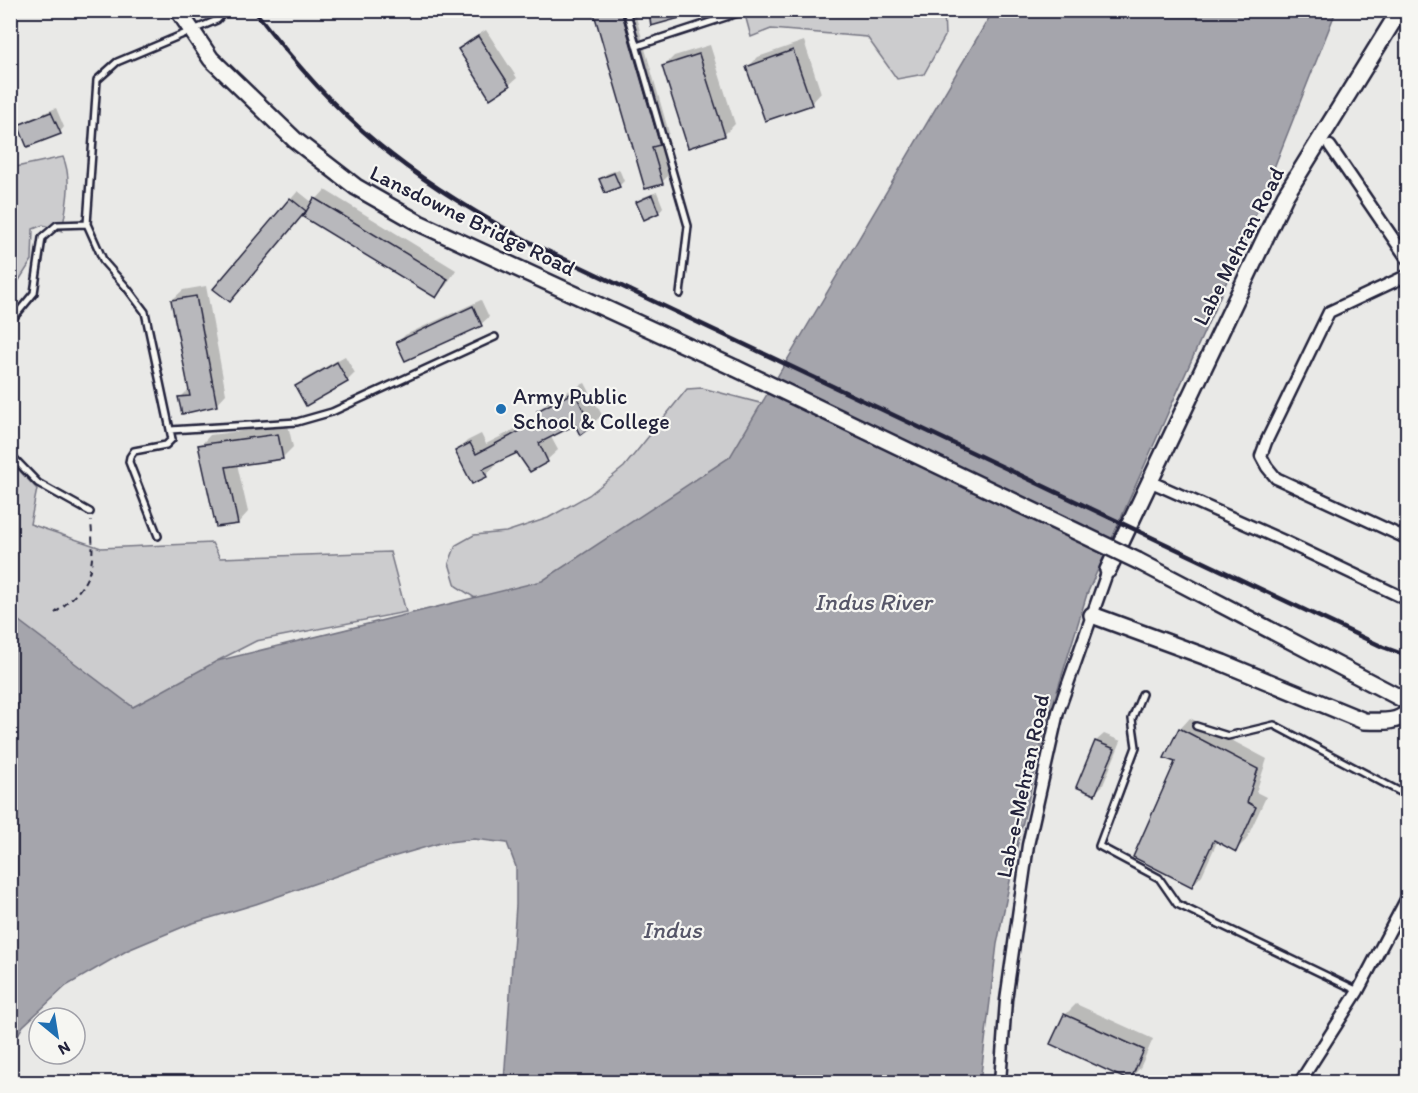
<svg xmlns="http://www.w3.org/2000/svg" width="1418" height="1093" viewBox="0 0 1418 1093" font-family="Itim,sans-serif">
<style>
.green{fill:#ccccce;stroke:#777784;stroke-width:1.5}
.water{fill:#a5a5ac;stroke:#71717f;stroke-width:1.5}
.shadow{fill:#0003}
.building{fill:#b8b8bc;stroke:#22223b;stroke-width:1.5}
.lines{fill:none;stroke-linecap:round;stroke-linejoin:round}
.lane-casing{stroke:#22223b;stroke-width:10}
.street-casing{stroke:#22223b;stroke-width:15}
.secondary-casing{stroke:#22223b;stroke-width:20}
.path{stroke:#22223b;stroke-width:2;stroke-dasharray:6 4.5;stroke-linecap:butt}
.lane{stroke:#f6f6f2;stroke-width:5}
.street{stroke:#f6f6f2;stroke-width:10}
.secondary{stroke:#f6f6f2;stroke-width:15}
.rail{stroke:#22223b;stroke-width:4.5}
.secondary-bridge-casing{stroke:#22223b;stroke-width:20;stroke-linecap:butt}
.secondary-bridge{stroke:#f6f6f2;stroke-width:15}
.poi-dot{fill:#1f6fb2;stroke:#f6f6f2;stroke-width:2}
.labels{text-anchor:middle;stroke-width:4.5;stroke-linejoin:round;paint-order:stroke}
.street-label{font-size:22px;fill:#22223b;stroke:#f6f6f2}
.poi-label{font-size:22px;fill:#22223b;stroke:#f6f6f2;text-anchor:start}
.water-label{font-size:24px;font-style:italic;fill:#565668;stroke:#f6f6f2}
</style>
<rect width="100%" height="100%" fill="#e9e9e7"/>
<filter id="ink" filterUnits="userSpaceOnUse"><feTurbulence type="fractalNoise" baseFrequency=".0167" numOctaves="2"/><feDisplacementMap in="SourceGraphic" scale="12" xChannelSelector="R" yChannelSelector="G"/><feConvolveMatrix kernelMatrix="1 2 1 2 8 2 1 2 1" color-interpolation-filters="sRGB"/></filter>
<g filter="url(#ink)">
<path class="green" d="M744,11h200l1,25 -21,38 -27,5 -30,-42 -96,-8 -20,8z
M63,157c10,23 3,50 -1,74l-19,-6 -10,4 -1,31 -21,33v-122l5,-4z
M702,388l81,21 -154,140 -143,56 -30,-19 -7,-23 7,-18 18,-10 32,-3 42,-14 41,-23 35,-28 63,-78z
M10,461l27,28 -7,35 71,24 111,-5 8,15 170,-6 16,60 -150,29 -39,20 -33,27 -51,19 -122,-77z"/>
<path class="water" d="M993,11h343l-89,225 -160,358 -43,140 -27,113 -20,97 -17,138h-476l12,-177v-38l-9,-24 -33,-4 -34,4 -58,17 -126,44 -66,20 -62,26 -62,36 -43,40 -12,21v-432l122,92 84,-46 325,-80 188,-124z"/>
<path class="shadow" d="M595,10h39l35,123 -6,7 9,32 -10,10z
M486,30l31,48 -8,7 -49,-36 8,-8z
M804,41l17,52 -10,11 -63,-37 10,-10z
M710,45l25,79 -10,10 -36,12 -25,-80 10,-10z
M56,108l8,19 -4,5 -40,-6 5,-5z
M619,169l5,12 -5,5 -18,-7 5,-5z
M325,190l131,80 -11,17 -9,9 -134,-81 -11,-16 7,-8 15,12z
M657,192l6,15 -4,5 -21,-10 5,-5z
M206,286l20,108 -10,11 -36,-7 10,-10 -18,-88 11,-10z
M481,300l8,17 -8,7 -76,35 -7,-16 7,-8z
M345,356l10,17 -8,8 -50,5 7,-7z
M585,383l17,32 -11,10 -16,-2 -25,12 8,15 -11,10 -17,10 -12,-19 -23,11 1,3 -10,10 -29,-24 10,-10 14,-7 5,10 55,-28 -3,-5 11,-10z
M288,425l5,22 -10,10 -46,7 11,48 -10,11 -38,-77 10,-11z
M1190,718l77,41 -11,33 10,5 -20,43 -10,10 -18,-10 -16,35 -10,11 -15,-125 3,-32z
M1104,734l17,7 -18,44 -8,8 -17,-7 18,-45z
M1076,1004l77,35 -13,29 -10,11 -65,-64z"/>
<path class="building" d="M593,10h28l39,135 -8,2 11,37 -18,5z
M655,10h38l1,4 -43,12 -2,-14z
M478,36l32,50 -20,13 -32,-50z
M793,50l19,55 -47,16 -19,-54z
M699,54l26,82 -37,12 -26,-82z
M51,112l10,22 -34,13 -9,-22z
M614,173l6,14 -15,6 -6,-14z
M652,195l7,18 -15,7 -8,-18z
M290,198l16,13 -76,91 -17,-13z
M314,198l134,81 -12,19 -133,-81z
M196,296l21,110 -35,8 -4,-17 12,-1 -19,-96z
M473,306l9,20 -77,35 -9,-19z
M337,362l11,20 -42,24 -11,-20z
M574,392l18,34 -12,9 -5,-10 -36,18 9,19 -18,10 -13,-19 -34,16 4,8 -15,7 -17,-33 15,-8 6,11 65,-34 -4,-9z
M278,434l5,25 -57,8 12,57 -22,3 -18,-82z
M1179,728l79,41 -11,33 9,5 -20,45 -22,-12 -22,47 -59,-30 42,-95 -11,-4z
M1095,741l20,8 -20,46 -19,-8z
M1064,1014l80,36 -14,31 -80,-37z"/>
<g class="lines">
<defs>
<path id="lane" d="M626,10l62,216 -8,68
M637,46l101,-33 -1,-3
M10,322l24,-29 8,-55 15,-13 30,-1
M170,430l127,-8 35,-10 163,-75
M10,454l28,29 52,29
M158,536l-29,-74 1,-5 4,-6 32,-6 6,-6 -27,-127 -18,-24 -23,-26 -17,-38 10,-144 20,-18 100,-42 9,-10
M1142,694l-10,25 4,28 -37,99 60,32 18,26 181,87
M1196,726l32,10 46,-11 134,71"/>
<path id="street" d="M1330,146l78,114
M1408,275l-79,37 -63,130 -5,14 6,11 9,11 132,61
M1149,481l135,60 124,59
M1000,1082l6,-82 22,-155 30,-133 50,-142
M1300,1082l58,-91 50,-95"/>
<path id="secondary" d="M178,10l33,49 84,81 61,47 63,36 316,145
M1138,561l270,141
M1108,570l177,-374 115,-186
M1092,615l131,48 141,58c15,0 32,3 44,-9"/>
</defs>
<use href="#lane" class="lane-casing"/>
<use href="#street" class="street-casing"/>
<use href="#secondary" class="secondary-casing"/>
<path class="path" d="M55,613c38,-30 40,-45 36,-92"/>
<use href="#lane" class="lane"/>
<use href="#street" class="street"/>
<use href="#secondary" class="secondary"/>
<path class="rail" d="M254,10c37,49 77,95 124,134 50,42 107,75 165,105l840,398 25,9"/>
<defs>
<path id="secondary-bridge" d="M735,368l403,193"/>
</defs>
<use href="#secondary-bridge" class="secondary-bridge-casing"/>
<use href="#secondary-bridge" class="secondary-bridge"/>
</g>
</g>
<circle class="poi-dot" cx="501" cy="409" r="6"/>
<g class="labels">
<g class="street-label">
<text transform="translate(473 220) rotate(26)" y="8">Lansdowne Bridge Road</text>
<text transform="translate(1238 246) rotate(-63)" y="8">Labe Mehran Road</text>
<text transform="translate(1022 786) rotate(-78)" y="8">Lab-e-Mehran Road</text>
</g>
<g class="poi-label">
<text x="513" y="404">Army Public<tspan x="513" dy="25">School &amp; College</tspan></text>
</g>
<g class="water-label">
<text x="873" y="610">Indus River</text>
<text x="672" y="938">Indus</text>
</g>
</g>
<rect width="1418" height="1093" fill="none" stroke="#f6f6f2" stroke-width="36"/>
<rect x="18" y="18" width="1382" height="1057" fill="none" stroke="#22223b" stroke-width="2" filter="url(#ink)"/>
<g transform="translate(57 1036) rotate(150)"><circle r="28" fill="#f6f6f2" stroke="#a1a1a9" stroke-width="1.5"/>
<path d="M0-4.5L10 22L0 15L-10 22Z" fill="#1f6fb2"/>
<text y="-9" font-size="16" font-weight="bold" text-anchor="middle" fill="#22223b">N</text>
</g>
</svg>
